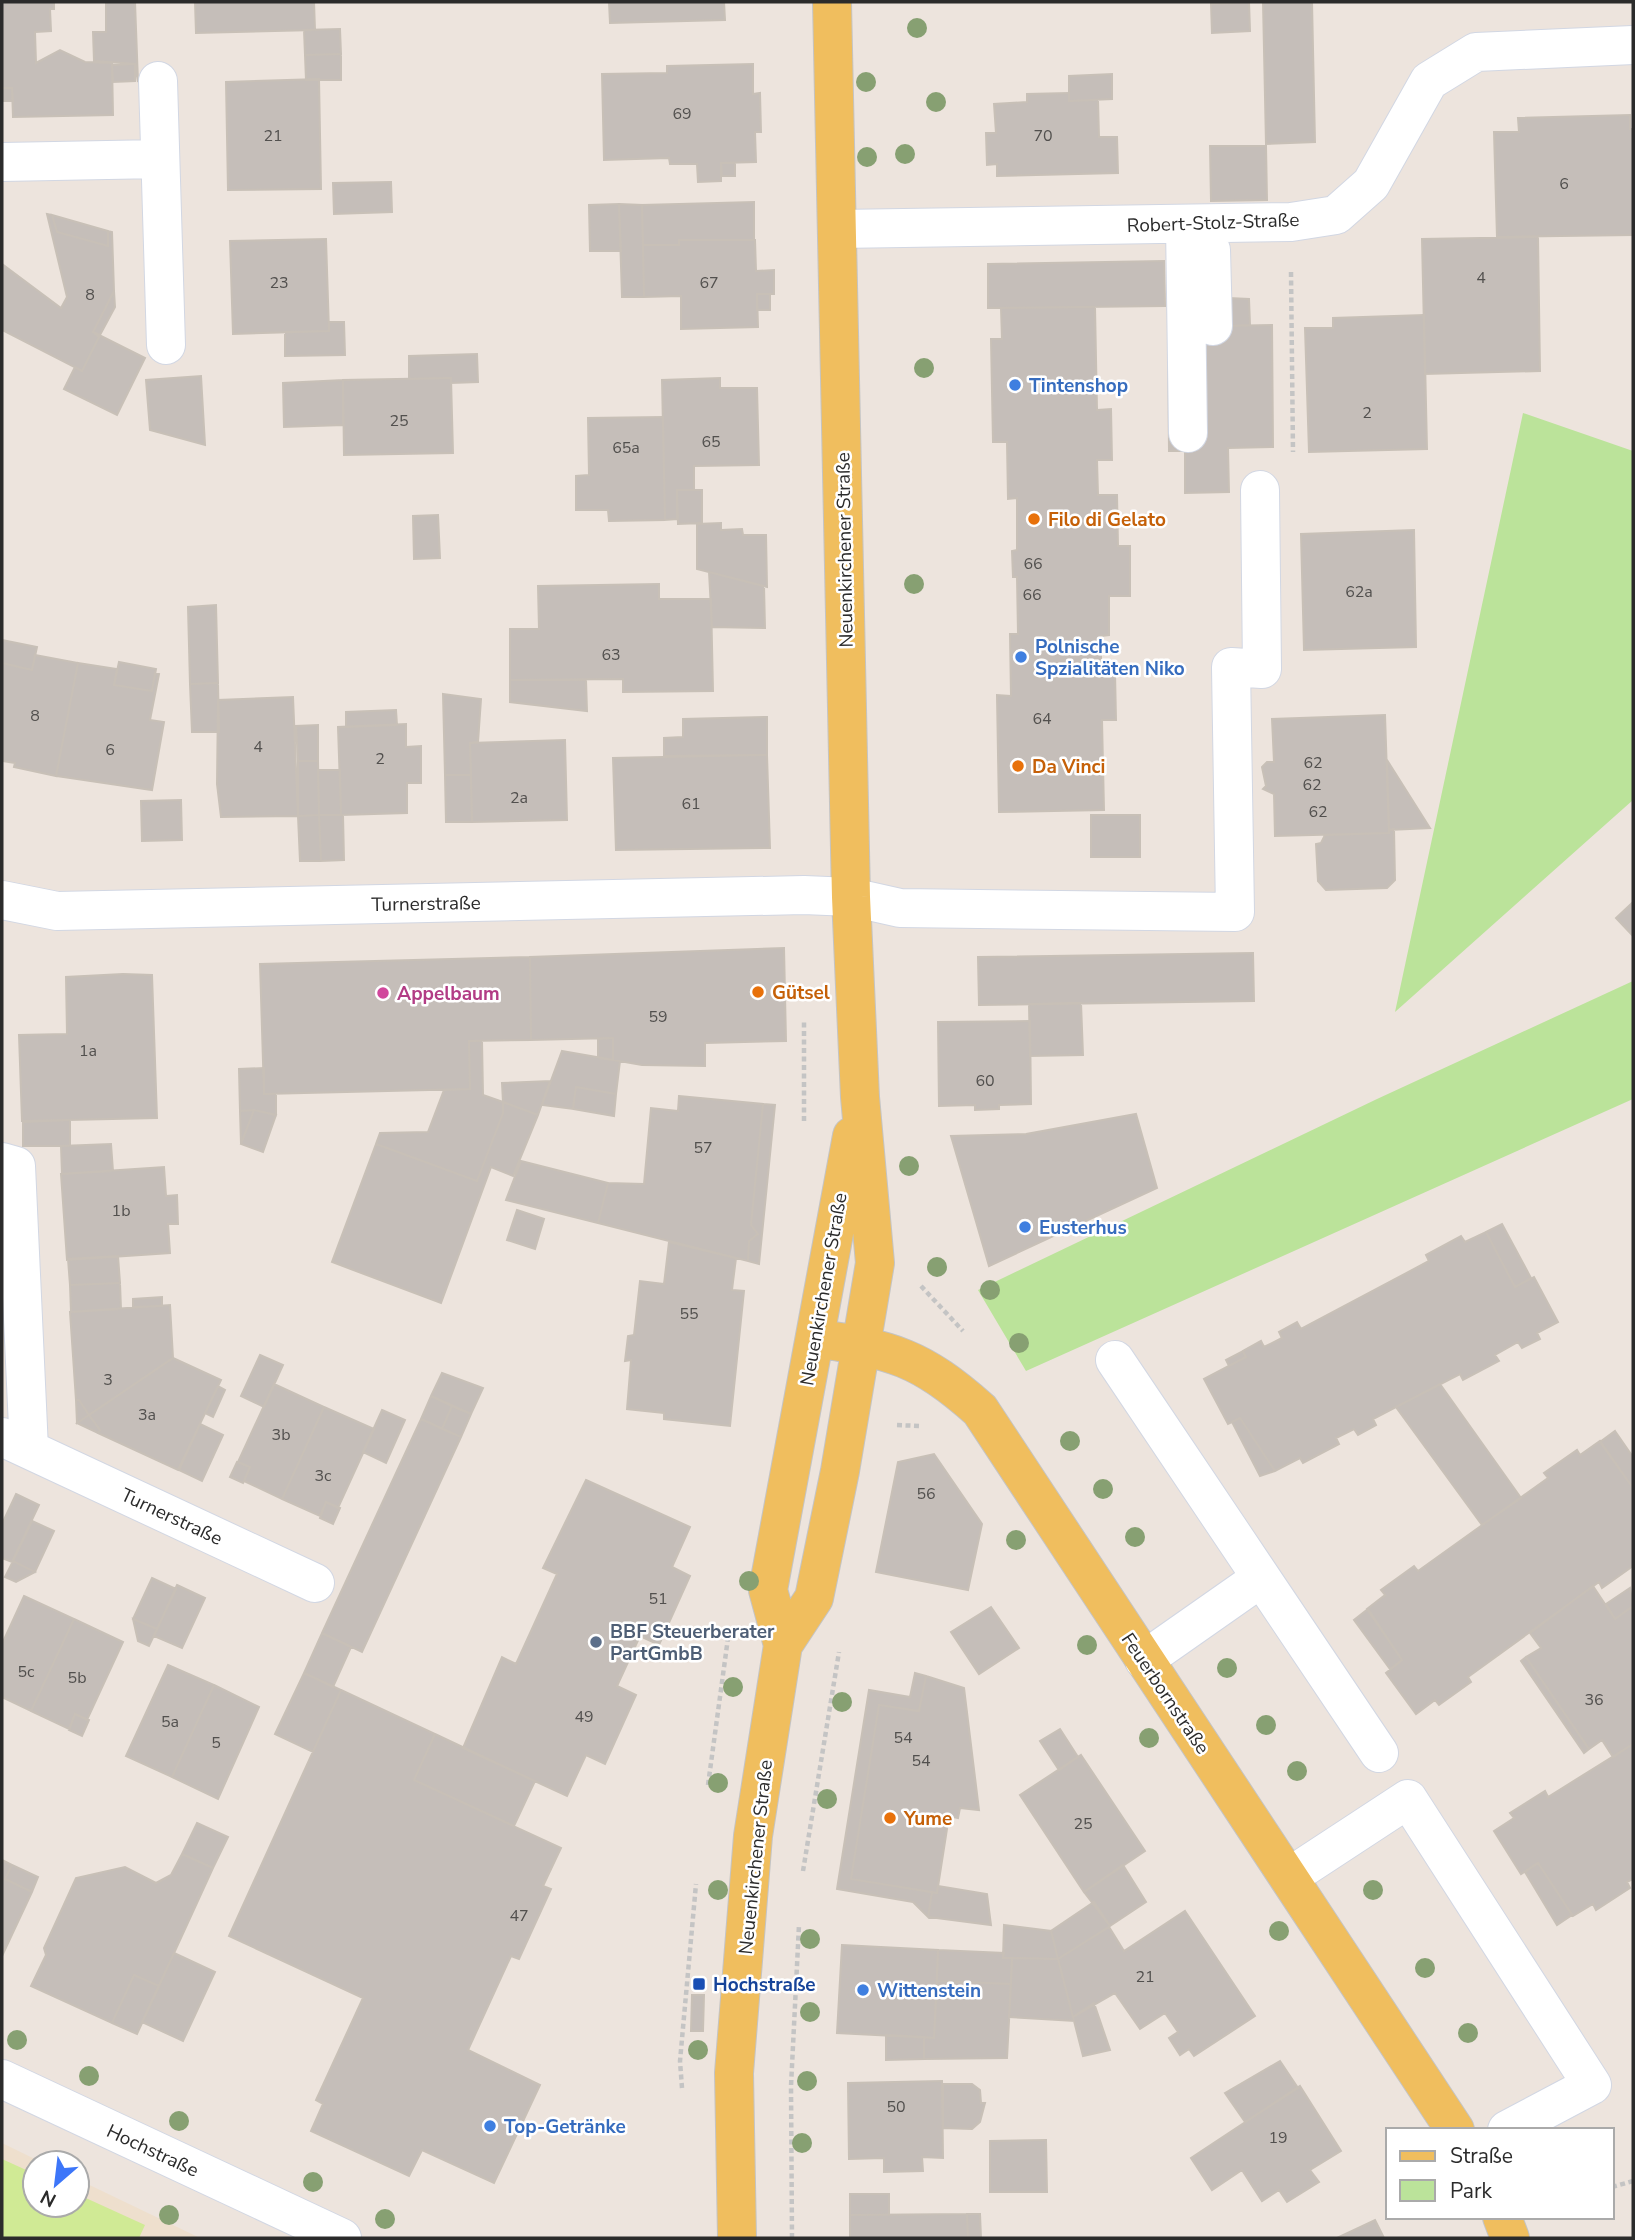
<svg xmlns="http://www.w3.org/2000/svg" width="1635" height="2240" viewBox="0 0 1635 2240" font-family="'Nunito Sans',sans-serif">
<style>
.education{fill:#eedfcd}
.green{fill:#bbe39a}
.pitch{fill:#d0ea95}
.building{fill:#c5beb9;stroke:#c8c0b7;stroke-width:2}
.lines{fill:none;stroke-linecap:round;stroke-linejoin:round}
.minor-casing{stroke:#d2d7e3;stroke-width:40}
.major-casing{stroke:#c4c4c4;stroke-width:40}
.path{stroke:#c4c4c4;stroke-width:4.5;stroke-dasharray:5 3.5;stroke-linecap:butt}
.minor{stroke:#fff;stroke-width:38}
.major{stroke:#f0be5e;stroke-width:38}
.tree{fill:#87a072}
.shop-dot{fill:#3f7fe0;stroke:#fff;stroke-width:2.5}
.food-dot{fill:#e8710a;stroke:#fff;stroke-width:2.5}
.hotel-dot{fill:#d1479c;stroke:#fff;stroke-width:2.5}
.service-dot{fill:#5c6f8a;stroke:#fff;stroke-width:2.5}
.transit-dot{fill:#1a4fb4;stroke:#fff;stroke-width:2.5}
.labels{text-anchor:middle;stroke-width:5;stroke-linejoin:round;paint-order:stroke}
.number-label{font-size:16px;fill:#52504e}
.street-label{font-size:19px;fill:#2b2b2b;stroke:#fff}
.shop-label{font-size:19px;font-weight:bold;fill:#366cbe;stroke:#fff;text-anchor:start}
.food-label{font-size:19px;font-weight:bold;fill:#c56008;stroke:#fff;text-anchor:start}
.hotel-label{font-size:19px;font-weight:bold;fill:#b23c85;stroke:#fff;text-anchor:start}
.service-label{font-size:19px;font-weight:bold;fill:#4e5e75;stroke:#fff;text-anchor:start}
.transit-label{font-size:19px;font-weight:bold;fill:#164399;stroke:#fff;text-anchor:start}
</style>
<rect width="100%" height="100%" fill="#ede4dd"/>
<path class="education" d="M2,2143l41,20h-8v42h42v-26l123,59h-198z"/>
<path class="green" d="M1523,413l110,38v349l-238,212z
M1633,981v118l-607,272 -48,-81 399,-191z"/>
<path class="pitch" d="M2,2159l33,15v31h42v-11l68,31 -6,13h-137z"/>
<path class="building" d="M2,2h52v7h-4l1,22 -16,1 1,31 24,-13 25,12 27,1 1,52 -100,2 -1,-29h-10z
M106,2h29l3,80 -3,-18 -41,-3 -1,-29h13z
M195,2h119l1,28 -119,3z
M609,2h115l1,18 -115,3z
M1249,2l1,29 -38,2 -1,-29z
M1263,2h49l3,140 -49,2z
M340,29l1,25 -36,1 -1,-25z
M341,54v26h-35l-1,-25z
M135,64v17l-22,1 -1,-17z
M753,64v30l7,-1 1,39h-6l1,30 -35,1v18l-23,1 -1,-18h-27l-1,-6 -65,2 -2,-86 65,-1v-7z
M1112,74v25l-43,2v-25z
M319,79l2,110 -93,1 -2,-108z
M2,88h10l1,13h-11z
M1069,93v8l29,-1 1,37h18l1,36 -121,3v-12l-10,1 -1,-32h10l-2,-29 33,-2v-8z
M1630,115v14h3v106l-136,2 -3,-105h25l-1,-14z
M1210,146h56l1,54 -56,1z
M721,163h14v13h-13z
M391,182l1,30 -58,2 -1,-31z
M754,202v38h-75v5h-36l-1,-40z
M619,204l2,47h-31l-1,-46z
M619,204l23,1 2,92h-22z
M47,214l5,1 5,17 51,14v-15l4,1 2,59 -21,41 6,5 -17,34 -80,-41v-66l59,44 6,-11z
M52,215l56,16v15l-51,-14z
M1538,237l2,134 -115,3 -3,-135z
M326,239l3,92 -96,3 -3,-93z
M679,240h76l1,31 18,-1v24h-17l1,33 -77,2v-33l-37,1 -1,-52h36z
M1164,261l1,45 -177,2v-44z
M114,291l1,16 -15,28 -7,-3z
M757,294h13v16h-13z
M1228,298l21,1 1,26 -21,1z
M1095,307l2,103 14,-1 1,51h-15l1,35h19l1,51h12v50h-21v39l-8,1v37l14,-1 1,48h-14l2,90 -105,2 -2,-117 14,1 -1,-62h8l-1,-57h-4l-1,-26 5,-1v-52l-9,1 -1,-57h-14l-2,-103h11l-1,-31z
M1424,315l3,134 -118,3 -4,-124h28v-10z
M329,322h15l1,33 -60,1v-24l44,-1z
M1272,325l1,122 -45,1 1,44 -44,1v-42h-16l-1,-124z
M93,332l52,26 -28,57 -53,-26 11,-22 7,4 17,-34z
M477,354l1,28 -27,1v-5l-42,1v-23z
M201,376l4,69 -55,-15 -4,-50z
M451,378l2,75 -109,2 -1,-75z
M720,378v10h37l2,77 -65,1v24h-17v29l-12,1 -3,-140z
M343,380v45l-59,2 -1,-44z
M663,417l2,103 -56,1 -1,-11h-32v-34l13,-1 -1,-57z
M677,490h25v33l-24,1z
M438,515l2,43 -26,1 -1,-43z
M721,523v7l21,-1 1,6h23l1,52 -70,-18v-45z
M1414,530l2,117 -112,3 -3,-116z
M709,572l55,14 1,42 -53,-1z
M659,584v15h52l2,92 -90,1v-13l-113,1v-51h29l-1,-43z
M216,605l2,78 -28,1 -2,-77z
M2,640l35,7 -5,23 -30,-7z
M35,655l43,8 -22,113 -42,-9 1,-4 -13,-2v-98l30,7z
M119,662l37,7 -4,22 -38,-6z
M78,663l39,6 -3,16 38,6 3,-18 4,1 -9,46 14,2 -12,68 -96,-14z
M510,680h76l1,31 -77,-9z
M218,683l1,49h-27l-2,-48z
M443,694l38,5 -3,43 -8,1 1,32h-26z
M293,697l5,119 -77,1 -4,-33 1,-84z
M396,710l1,15 -51,2v-15z
M1385,715l4,118 -114,3 -1,-42 -11,-5 3,-3 -4,-19 5,-5h7l-2,-43z
M767,717v38l-103,1v-18l19,-1v-18z
M406,724v23l15,-1v37h-14v30l-66,2 -3,-88z
M318,725v36h-20l-2,-35z
M565,740l2,80 -95,2 -2,-79z
M767,755l3,93 -154,2 -3,-92z
M1387,760l43,68 -41,2z
M298,761h20l1,54 -21,1z
M318,770h22l1,45h-22z
M445,775h26l1,47h-26z
M181,800l1,40 -40,1 -1,-40z
M319,815l2,46h-21l-2,-45z
M319,815h24l1,45 -23,1z
M1091,815h49v42h-49z
M1394,829l1,51 -8,8 -61,2 -8,-9 -2,-37 5,-1 4,-8 64,-2v-3z
M1633,902v34l-17,-18z
M784,948l2,93 -81,2v23l-63,-1 -29,-5v-22l-82,2 -1,-83z
M1253,953l1,48 -275,4 -1,-48z
M530,957l1,83 -62,1 1,48 -206,5 -4,-130z
M123,974l29,1 5,143 -135,3 -3,-86 48,-1 -1,-57z
M1081,1003l2,52 -53,1 -1,-52z
M1030,1021l1,83 -32,1v4l-24,1v-5l-36,1 -1,-84z
M613,1038v22l-15,-2v-19z
M469,1041h13l1,54 20,7v11l-26,68 -101,-37 4,-11 48,-1 16,-42 26,-1z
M562,1051l58,10 -4,33 -40,-7 -3,22 -31,-4z
M264,1068v26h12v21l-22,-5 -14,1 -1,-42z
M550,1081l-12,34 -35,-13 -1,-19z
M576,1087l40,7 -2,22 -41,-7z
M679,1096l84,8 -12,121 7,9 -9,7 -1,20 -150,-38 10,-40 36,1 7,-76 27,3z
M503,1102l35,13 -25,61 -22,-9 -50,136 -109,-41 44,-118 101,37 26,-68z
M763,1104l12,1 -16,159 -11,-3 1,-20 9,-7 -7,-9z
M254,1110l-13,34 -1,-33z
M254,1110l22,5 -13,37 -22,-8z
M1136,1114l21,74 -168,78 -38,-130 75,-2z
M70,1120v26h-47v-24z
M111,1144l2,27 -51,3 -1,-28z
M521,1161l87,22 -10,40 -92,-23z
M164,1167l2,29 11,-1 1,29h-10l2,29 -103,7 -6,-86z
M517,1210l27,9 -9,30 -28,-9z
M1502,1224l29,54 -16,9 -29,-55z
M1486,1232l29,55 19,-10 24,45 -21,11 3,6 -18,9 -4,-6 -23,13 4,6 -36,19 -3,-6 -64,33 -23,12 3,6 -18,10 -4,-6 -18,9 3,6 -36,19 -3,-5 -25,13 -35,-53 -12,6 -24,-45 42,-22 -3,-6 18,-10 3,6 18,-9 -3,-6 18,-10 4,7 128,-68 -3,-6 35,-19 4,6z
M669,1242l67,16 -4,32 12,1 -14,135 -66,-7v-6l-37,-4 4,-49 -6,1 3,-25 6,-1 6,-54 24,3z
M118,1256l2,27 -50,2 -2,-26z
M120,1283l1,26 -50,3 -1,-27z
M162,1297v9l-29,1v-8z
M170,1305l3,53 -84,57 -10,-15h-3l-6,-88z
M1243,1351l3,6 -17,9 -3,-6z
M260,1355l23,10 -19,42 -23,-11z
M173,1358l48,22 -43,90 -80,-37 2,-3 -11,-15z
M442,1373l41,15 -12,26 -40,-18z
M274,1384l50,23 -42,92 -38,-18 6,-14 -12,-5z
M1440,1384l81,114 -39,27 -86,-118z
M218,1386l7,4 -12,27 -8,-4z
M431,1396l21,10 -10,23 -21,-10z
M76,1400h3l10,15 -12,8z
M452,1406l19,8 -10,23 -19,-8z
M324,1407l50,22 -36,79 -12,-6 -6,14 -38,-17z
M382,1410l23,10 -19,43 -23,-11z
M89,1415l11,15 -2,3 -21,-10z
M1240,1418l35,53 -15,5 -28,-54z
M421,1419l40,18 -99,215 -40,-19z
M200,1424l23,11 -21,46 -23,-11z
M1615,1431l18,26v31l-33,-46z
M1600,1441l33,47v78l-31,22 -3,-6 -131,95 3,5 -32,23 -4,-5 -19,14 -30,-41 16,-13 -35,-51 18,-14 -4,-5 33,-24 4,5 130,-93 -4,-5 33,-23 3,5z
M934,1454l48,70 -14,66 -92,-18 22,-110z
M237,1462l13,5 -7,16 -13,-6z
M586,1480l104,47 -18,40 18,9 -31,69 -19,-9 -23,50 19,9 -31,69 -19,-9 -19,41 -104,-48 39,-91 14,7 41,-90 -14,-6z
M16,1494l23,11 -27,57 -10,-4v-34z
M326,1502l14,6 -7,16 -13,-6z
M32,1521l22,10 -19,41 -22,-11z
M13,1561l22,11 -19,10 -11,-5z
M152,1578l24,11 -19,40 -24,-10z
M177,1585l28,13 -23,50 -28,-12z
M1593,1586l22,33 18,-13v138l-20,13 -11,-17 -13,9 -63,-92 15,-9 -11,-15z
M1630,1588l3,18 -18,13 -9,-15z
M24,1596l50,23 -43,92 -29,-14v-53z
M991,1607l28,41 -40,26 -28,-42z
M1368,1609l34,51 -12,9 -36,-49z
M74,1619l49,23 -36,78 -12,-6 -6,15 -38,-18z
M133,1619l24,10 -8,17 -11,-5z
M322,1633l29,14 -18,40 -29,-14z
M1526,1657l63,92 -5,4 -63,-92z
M168,1665l46,20 -42,92 -46,-21z
M304,1673l37,17 -28,62 -38,-18z
M915,1673l11,3 -7,35 -40,-6 -28,174 81,13 -4,25 -15,-15 -76,-13 32,-199 41,7z
M926,1676l38,12 15,122 -19,-2 -2,10 -9,-2 -12,77 -86,-14 28,-174 40,6z
M214,1685l45,22 -41,92 -46,-22z
M341,1690l94,44 -21,46 147,68 -18,38 8,3 -32,70 -8,-3 -43,94 72,35 -46,98 -72,-33 -13,26 -98,-45 12,-27 -7,-4 47,-102 -134,-62z
M75,1714l14,6 -7,16 -13,-6z
M1060,1729l18,28 -19,13 -19,-29z
M435,1734l100,47 -21,45 -100,-46z
M1633,1744v135l-6,3 3,6 -34,22 -3,-6 -20,12 -35,-53 -17,11 -27,-43 20,-13 -4,-5 35,-22 3,6z
M1081,1755l64,96 -61,41 -64,-97z
M197,1823l31,14 -15,31 -31,-14z
M182,1854l31,14 -54,118 -25,-11 -22,48 -81,-37 15,-31 -2,-7 32,-70 49,-11 31,16 15,-8z
M2,1860l10,5 -7,14 27,13 -30,64z
M1538,1863l34,52 -15,10 -32,-53z
M12,1865l26,12 -6,15 -27,-13z
M1123,1865l23,37 -36,24 -26,-34z
M938,1886l49,8 4,31 -63,-8 4,-25 5,1z
M1094,1902l16,24 -52,33 -7,-28z
M1185,1911l70,105 -61,40 -5,-7 -9,6 -11,-17 9,-6 -13,-19 -25,16 -25,-36 -42,24 -15,-58 51,-32 15,24z
M1004,1925l47,6 7,28 -55,-1z
M842,1945l96,5 -4,88 -97,-5z
M938,1950l66,3 -1,5h9l-1,26 -74,-3z
M174,1953l41,19 -32,69 -41,-19z
M1012,1958l46,1 16,62 -65,-4z
M134,1975l25,11 -22,48 -25,-11z
M937,1981l74,3 -4,74 -83,1v-22l10,1z
M692,1995h12l-1,36h-12z
M1094,2003l16,47 -27,6 -10,-39z
M886,2035l38,2v22l-38,1z
M1280,2061l18,27 -53,34 -20,-29z
M942,2081l1,77 -21,-1 1,14 -39,1v-14l-35,1 -1,-76z
M943,2084h29l8,6 1,13h4l-5,19 -8,7 -29,-1z
M1300,2086l41,65 -31,19 9,12 -32,20 -8,-12 -17,11 -20,-31 -30,20 -21,-32z
M1046,2140l1,52h-57v-51z
M850,2194h39v21h-39z
M967,2214l1,24h-118v-23z
M967,2214h13l1,24h-13z
M1375,2220l9,18h-47z"/>
<g class="lines">
<defs>
<path id="minor" d="M158,81l8,264
M2,162l158,-3
M1185,224l3,209
M838,229l453,-7 45,-7 35,-31 58,-103 47,-29 157,-7
M1211,250l2,76
M2,900l55,11 747,-16 47,2 49,11 335,4 -4,-245 31,2 -2,-179
M2,1162l14,4 13,283
M1115,1360l264,393
M2,1437l313,146
M1144,1660l117,-82
M1289,1877l119,-78 184,286 -85,45
M2,2079l340,159"/>
<path id="major" d="M815,1338c78,12 105,19 165,72l475,720
M783,1645l-15,-55 84,-454
M1502,2217l8,21
M737,2238l-3,-165 19,-237 30,-191 31,-47 26,-127 35,-208 -15,-166 -9,-200 -19,-895"/>
</defs>
<use href="#minor" class="minor-casing"/>
<use href="#major" class="major-casing"/>
<path class="path" d="M1291,272l2,180
M804,1121v-100
M921,1286l42,45
M897,1425l22,1
M708,1785l20,-147
M803,1871l36,-219
M682,2088l-2,-27 16,-177
M1612,2187l21,-6
M792,2238l-1,-152 8,-161"/>
<use href="#minor" class="minor"/>
<use href="#major" class="major"/>
</g>
<g class="tree">
<circle cx="917" cy="28" r="10"/>
<circle cx="866" cy="82" r="10"/>
<circle cx="936" cy="102" r="10"/>
<circle cx="905" cy="154" r="10"/>
<circle cx="867" cy="157" r="10"/>
<circle cx="924" cy="368" r="10"/>
<circle cx="914" cy="584" r="10"/>
<circle cx="909" cy="1166" r="10"/>
<circle cx="937" cy="1267" r="10"/>
<circle cx="990" cy="1290" r="10"/>
<circle cx="1019" cy="1343" r="10"/>
<circle cx="1070" cy="1441" r="10"/>
<circle cx="1103" cy="1489" r="10"/>
<circle cx="1135" cy="1537" r="10"/>
<circle cx="1016" cy="1540" r="10"/>
<circle cx="749" cy="1581" r="10"/>
<circle cx="1087" cy="1645" r="10"/>
<circle cx="1227" cy="1668" r="10"/>
<circle cx="733" cy="1687" r="10"/>
<circle cx="842" cy="1702" r="10"/>
<circle cx="1266" cy="1725" r="10"/>
<circle cx="1149" cy="1738" r="10"/>
<circle cx="1297" cy="1771" r="10"/>
<circle cx="718" cy="1783" r="10"/>
<circle cx="827" cy="1799" r="10"/>
<circle cx="718" cy="1890" r="10"/>
<circle cx="1373" cy="1890" r="10"/>
<circle cx="1279" cy="1931" r="10"/>
<circle cx="810" cy="1939" r="10"/>
<circle cx="1425" cy="1968" r="10"/>
<circle cx="810" cy="2012" r="10"/>
<circle cx="1468" cy="2033" r="10"/>
<circle cx="17" cy="2040" r="10"/>
<circle cx="698" cy="2050" r="10"/>
<circle cx="89" cy="2076" r="10"/>
<circle cx="807" cy="2081" r="10"/>
<circle cx="179" cy="2121" r="10"/>
<circle cx="802" cy="2143" r="10"/>
<circle cx="313" cy="2182" r="10"/>
<circle cx="169" cy="2215" r="10"/>
<circle cx="385" cy="2219" r="10"/>
</g>
<g class="shop-dot">
<circle cx="1015" cy="385" r="7"/>
<circle cx="1021" cy="657" r="7"/>
<circle cx="1025" cy="1227" r="7"/>
<circle cx="863" cy="1990" r="7"/>
<circle cx="490" cy="2126" r="7"/>
</g>
<g class="food-dot">
<circle cx="1034" cy="519" r="7"/>
<circle cx="1018" cy="766" r="7"/>
<circle cx="758" cy="992" r="7"/>
<circle cx="890" cy="1818" r="7"/>
</g>
<circle class="hotel-dot" cx="383" cy="993" r="7"/>
<circle class="service-dot" cx="596" cy="1642" r="7"/>
<rect class="transit-dot" x="692" y="1977" width="14" height="14" rx="3.5"/>
<g class="labels">
<g class="number-label">
<text x="682" y="119">69</text>
<text x="273" y="141">21</text>
<text x="1043" y="141">70</text>
<text x="1564" y="189">6</text>
<text x="1481" y="283">4</text>
<text x="279" y="288">23</text>
<text x="709" y="288">67</text>
<text x="90" y="300">8</text>
<text x="1367" y="418">2</text>
<text x="399" y="426">25</text>
<text x="711" y="447">65</text>
<text x="626" y="453">65a</text>
<text x="1033" y="569">66</text>
<text x="1359" y="597">62a</text>
<text x="1032" y="600">66</text>
<text x="611" y="660">63</text>
<text x="35" y="721">8</text>
<text x="1042" y="724">64</text>
<text x="258" y="752">4</text>
<text x="110" y="755">6</text>
<text x="380" y="764">2</text>
<text x="1313" y="768">62</text>
<text x="1312" y="790">62</text>
<text x="519" y="803">2a</text>
<text x="691" y="809">61</text>
<text x="1318" y="817">62</text>
<text x="658" y="1022">59</text>
<text x="88" y="1056">1a</text>
<text x="985" y="1086">60</text>
<text x="703" y="1153">57</text>
<text x="121" y="1216">1b</text>
<text x="689" y="1319">55</text>
<text x="108" y="1385">3</text>
<text x="147" y="1420">3a</text>
<text x="281" y="1440">3b</text>
<text x="323" y="1481">3c</text>
<text x="926" y="1499">56</text>
<text x="658" y="1604">51</text>
<text x="26" y="1677">5c</text>
<text x="77" y="1683">5b</text>
<text x="1594" y="1705">36</text>
<text x="584" y="1722">49</text>
<text x="170" y="1727">5a</text>
<text x="903" y="1743">54</text>
<text x="216" y="1748">5</text>
<text x="921" y="1766">54</text>
<text x="1083" y="1829">25</text>
<text x="519" y="1921">47</text>
<text x="1145" y="1982">21</text>
<text x="896" y="2112">50</text>
<text x="1278" y="2143">19</text>
</g>
<g class="street-label">
<text transform="translate(1213 222) rotate(-2)" y="7">Robert-Stolz-Straße</text>
<text transform="translate(844 550) rotate(-91)" y="7">Neuenkirchener Straße</text>
<text transform="translate(426 903) rotate(-1)" y="7">Turnerstraße</text>
<text transform="translate(823 1289) rotate(-80)" y="7">Neuenkirchener Straße</text>
<text transform="translate(172 1516) rotate(25)" y="7">Turnerstraße</text>
<text transform="translate(1166 1693) rotate(56)" y="7">Feuerbornstraße</text>
<text transform="translate(755 1857) rotate(-84)" y="7">Neuenkirchener Straße</text>
<text transform="translate(153 2150) rotate(25)" y="7">Hochstraße</text>
</g>
<g class="shop-label">
<text x="1029" y="392">Tintenshop</text>
<text x="1035" y="653">Polnische<tspan x="1035" dy="22">Spzialitäten Niko</tspan></text>
<text x="1039" y="1234">Eusterhus</text>
<text x="877" y="1997">Wittenstein</text>
<text x="504" y="2133">Top-Getränke</text>
</g>
<g class="food-label">
<text x="1048" y="526">Filo di Gelato</text>
<text x="1032" y="773">Da Vinci</text>
<text x="772" y="999">Gütsel</text>
<text x="904" y="1825">Yume</text>
</g>
<g class="hotel-label">
<text x="397" y="1000">Appelbaum</text>
</g>
<g class="service-label">
<text x="610" y="1638">BBF Steuerberater<tspan x="610" dy="22">PartGmbB</tspan></text>
</g>
<g class="transit-label">
<text x="713" y="1991">Hochstraße</text>
</g>
</g>
<rect width="1635" height="2240" fill="none" stroke="#2b2b2b" stroke-width="7"/>
<rect x="1386" y="2128" width="228" height="91" fill="#ffffff" stroke="#aaaaaa" stroke-width="2"/>
<rect x="1400" y="2151" width="35" height="10" fill="#f0be5e" stroke="#aaaaaa" stroke-width="2"/>
<text x="1450" y="2163" font-size="21" fill="#2b2b2b">Straße</text>
<rect x="1400" y="2180" width="35" height="21" fill="#bbe39a" stroke="#aaaaaa" stroke-width="2"/>
<text x="1450" y="2198" font-size="21" fill="#2b2b2b">Park</text>
<g transform="translate(56 2184) rotate(208)"><circle r="33" fill="#ffffff" stroke="#aaaaaa" stroke-width="2"/>
<path d="M0-5L12 26L0 18L-12 26Z" fill="#3d76f9"/>
<text y="-10" font-size="19" font-weight="bold" text-anchor="middle" fill="#2b2b2b">N</text>
</g>
</svg>
